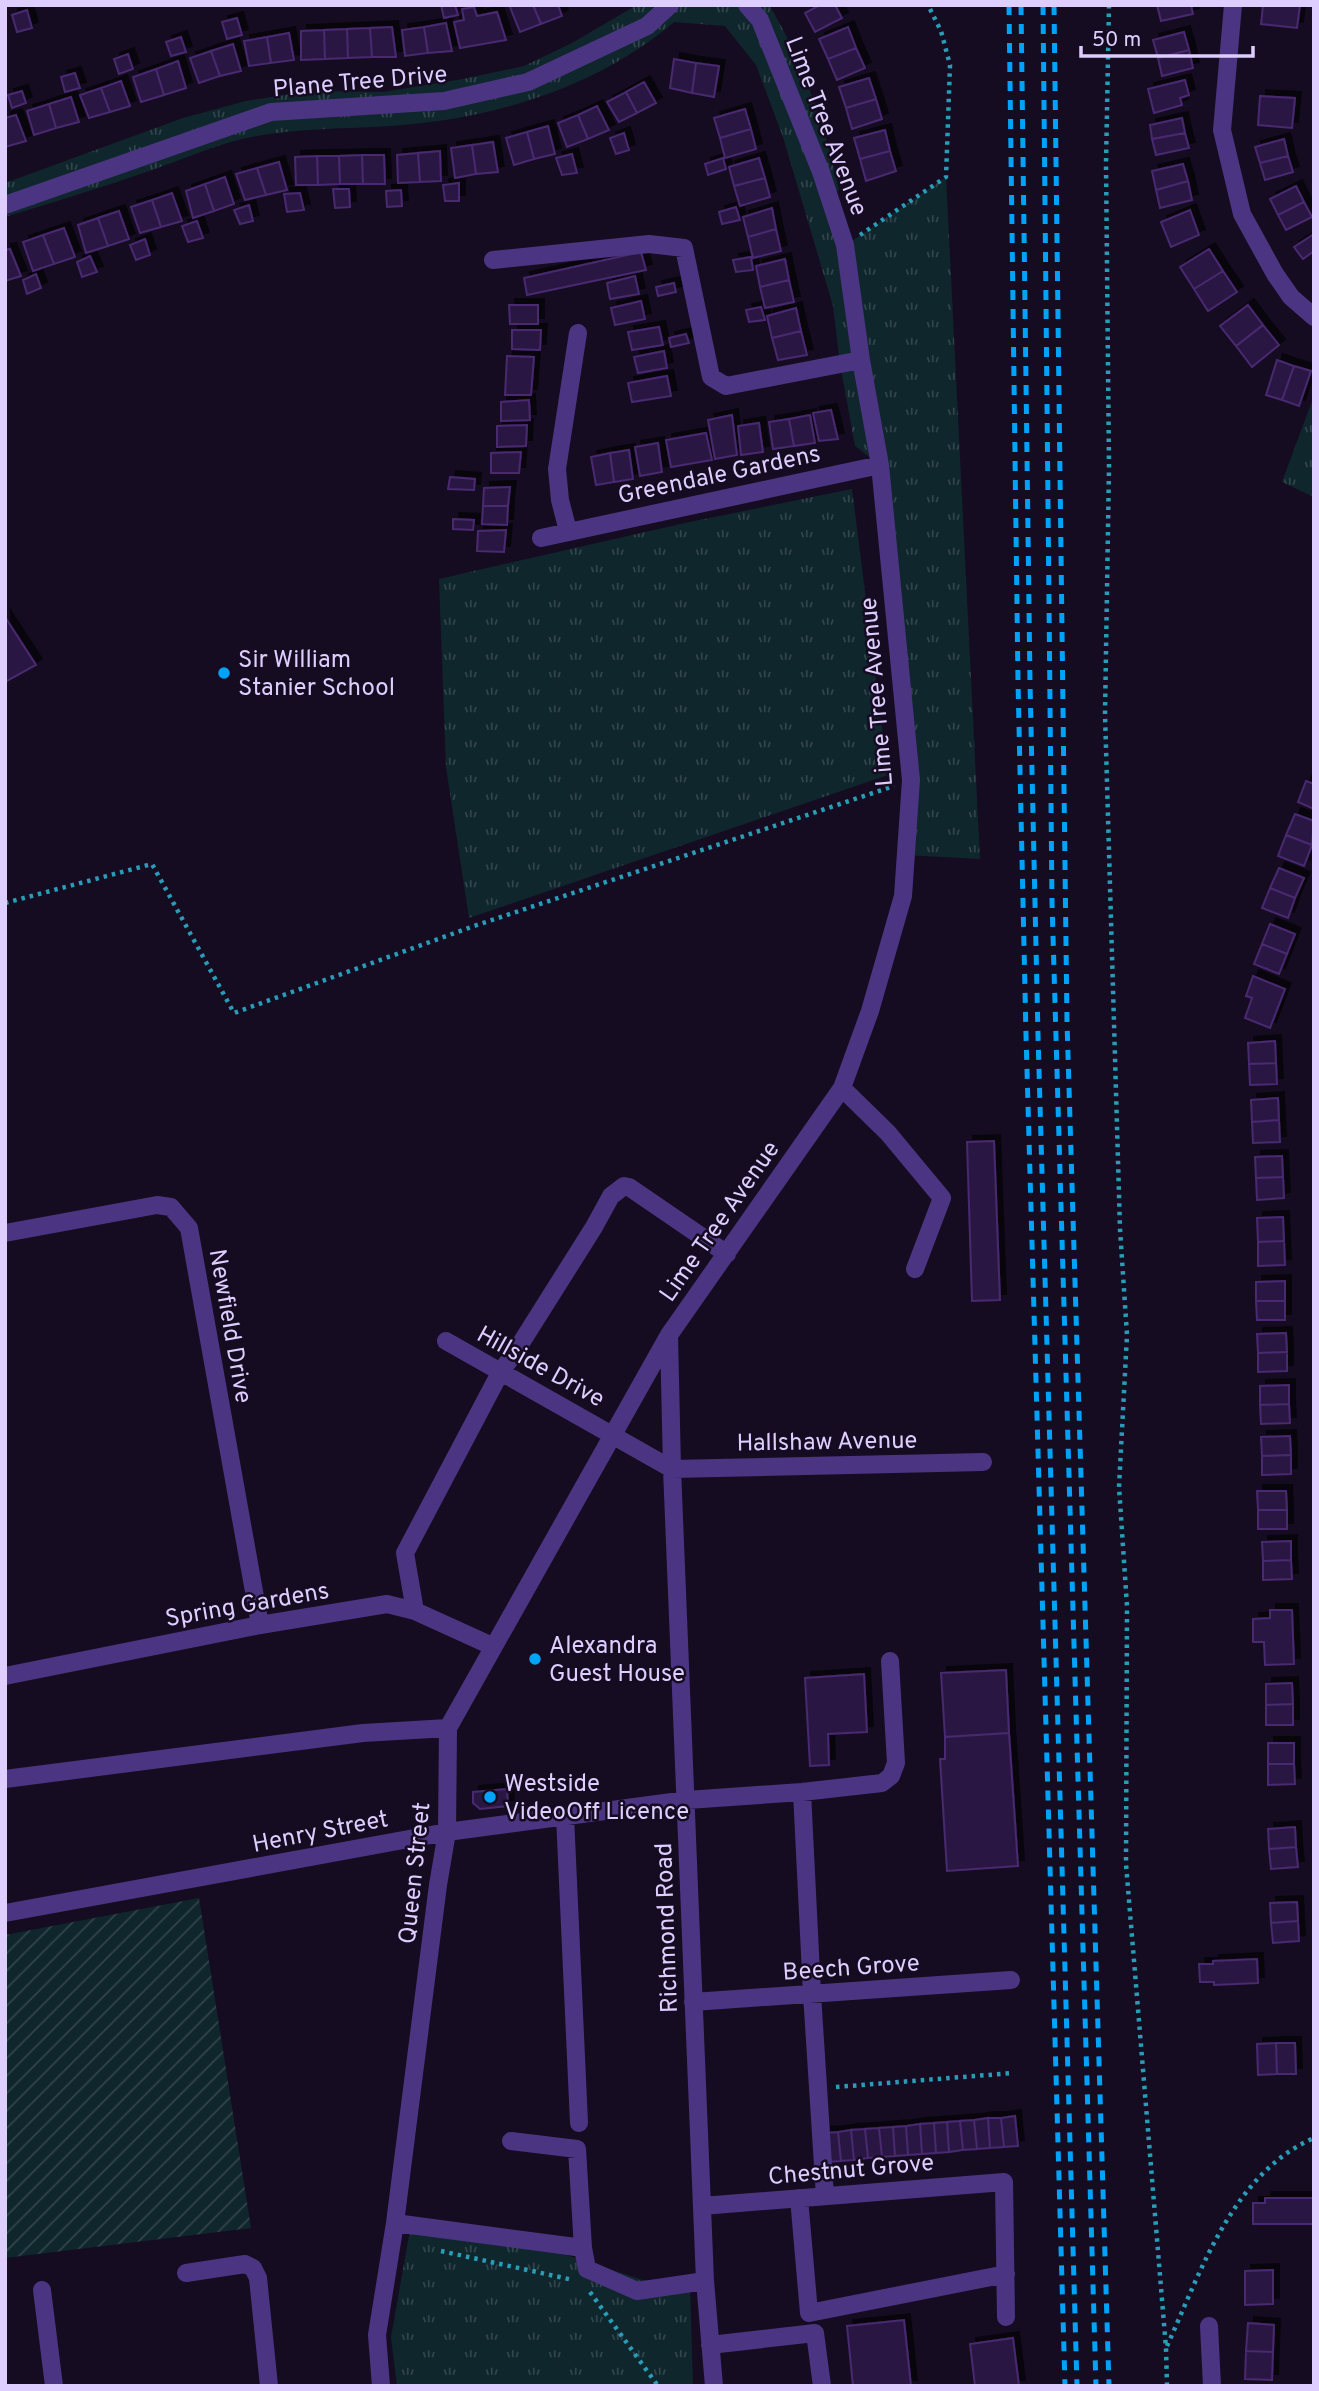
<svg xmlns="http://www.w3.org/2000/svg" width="1319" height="2391" viewBox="0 0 1319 2391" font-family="Overpass,sans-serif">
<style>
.grass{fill:url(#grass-tufts)}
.garden{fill:url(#garden-furrows)}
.building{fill:#2b1843;stroke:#482970;stroke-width:2;filter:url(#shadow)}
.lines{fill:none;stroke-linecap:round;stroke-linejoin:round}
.path{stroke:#299db7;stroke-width:4.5;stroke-dasharray:3.5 5;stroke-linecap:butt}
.minor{stroke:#4b3582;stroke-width:18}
.rail{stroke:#00a3f8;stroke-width:5;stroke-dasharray:10 9;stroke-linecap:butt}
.poi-dot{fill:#00a3f8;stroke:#150c21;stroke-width:2.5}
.labels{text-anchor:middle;stroke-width:5;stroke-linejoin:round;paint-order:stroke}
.street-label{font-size:24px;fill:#decdff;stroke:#150c21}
.poi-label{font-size:24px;fill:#decdff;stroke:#150c21;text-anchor:start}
</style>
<defs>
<pattern id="grass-tufts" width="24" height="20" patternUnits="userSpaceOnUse" patternTransform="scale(1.75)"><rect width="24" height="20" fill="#0f262c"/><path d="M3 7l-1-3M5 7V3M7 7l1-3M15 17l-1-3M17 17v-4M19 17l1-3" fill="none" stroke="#32444c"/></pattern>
<pattern id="garden-furrows" width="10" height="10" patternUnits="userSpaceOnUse" patternTransform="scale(1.75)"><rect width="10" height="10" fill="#0f262c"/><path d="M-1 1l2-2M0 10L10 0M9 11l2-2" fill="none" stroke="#32444c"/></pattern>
<filter id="shadow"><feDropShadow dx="6" dy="-6" stdDeviation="0" flood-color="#0009"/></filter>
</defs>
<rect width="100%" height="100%" fill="#150c21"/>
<path class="grass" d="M637,5h132c34,56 56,121 70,185l-10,6 17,49 100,-68 34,682 -74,-4 5,-75 -31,-315 -25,-19 -15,-82 -7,-58 -50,-169 -27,-72 -31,-39 -51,-4c-77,66 -184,98 -284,104 -50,3 -99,2 -148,13 -30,7 -61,21 -90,31 -49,17 -98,32 -147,47v-34l178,-65 63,-17 64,-10 73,1 80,-13 61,-13 48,-23z
M1314,396v101l-32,-15z
M852,489l36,286 -419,143 -23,-151 -7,-188 246,-56z
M410,2230l156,25 77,25 47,6 3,100h-296l-6,-49z"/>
<path class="garden" d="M199,1898l52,330 -246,30v-323z"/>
<path class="building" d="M441,5h14l3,10 -14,3z
M514,5h19l8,19 -21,8 -10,-25z
M533,5h25l4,11 -21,8z
M820,5h15l7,13 -27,14 -10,-19z
M1157,5h34l2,9 -32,7z
M1263,5h37l-3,23 -36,-4z
M474,7l3,9 20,-4 9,28 -46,8 -6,-26 10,-2 -2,-11z
M27,10l5,18 -15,4 -5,-17z
M237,18l5,17 -15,4 -5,-17z
M446,23l6,28 -24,2 -4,-26z
M392,27l4,30h-24l-2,-29z
M424,27l4,26 -23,3 -3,-26z
M848,27l8,21 -28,11 -9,-20z
M370,28l2,29 -24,1 -1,-29z
M347,29l1,29 -23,1 -1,-29z
M324,30l1,29 -24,1v-29z
M1184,32l5,18 -31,8 -5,-18z
M289,33l5,27 -23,3 -4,-26z
M181,37l5,15 -15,4 -5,-14z
M267,37l4,26 -22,3 -5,-25z
M233,44l8,27 -21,5 -9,-25z
M856,48l9,20 -28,12 -9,-21z
M1189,50l4,18 -31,8 -4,-18z
M211,51l9,25 -21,7 -9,-25z
M128,54l5,15 -14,5 -5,-15z
M674,59l22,4 -4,30 -22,-5z
M178,61l8,27 -22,7 -8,-26z
M696,63l23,3 -5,31 -22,-4z
M156,69l8,26 -23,7 -8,-25z
M75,73l5,15 -15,4 -4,-15z
M869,78l7,21 -30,9 -7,-21z
M1185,80l4,15 -9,3 2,7 -28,8 -6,-24z
M121,81l9,25 -20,6 -9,-24z
M644,82l12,21 -19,10 -11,-21z
M101,88l9,24 -21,6 -9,-23z
M22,91l4,12 -14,5 -4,-13z
M626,92l11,21 -18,9 -12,-20z
M1260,96l35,2 -3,30 -34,-3z
M71,97l8,25 -23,6 -7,-24z
M876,99l6,20 -30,10 -6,-21z
M49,104l7,24 -22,7 -7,-24z
M597,106l12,24 -21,9 -10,-24z
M745,109l6,20 -31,9 -6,-20z
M16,115l10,26 -21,6v-29z
M578,115l10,24 -21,8 -9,-24z
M1182,118l3,15 -33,6 -2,-14z
M548,126l7,28 -21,5 -7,-27z
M751,129l5,20 -31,9 -5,-20z
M885,130l5,21 -30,8 -6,-21z
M527,132l7,27 -20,6 -8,-27z
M624,133l5,17 -13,4 -6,-16z
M1185,133l4,15 -33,7 -4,-16z
M1284,139l4,17 -28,7 -5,-16z
M493,142l5,30 -22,2 -4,-29z
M472,145l4,29 -21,4 -4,-30z
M440,151l1,30 -21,1 -2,-29z
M890,151l6,20 -30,10 -6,-22z
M418,153l2,29 -22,1 -1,-28z
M572,154l5,19 -15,2 -6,-17z
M362,155h22l1,29h-22z
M362,155l1,29h-23l-1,-28z
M317,156l1,29h-22l-1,-28z
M317,156h22l1,28 -22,1z
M1288,156l5,16 -28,8 -5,-17z
M723,158l3,11 -18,6 -3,-11z
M759,158l6,20 -31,8 -5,-19z
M279,162l8,28 -21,5 -9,-27z
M1183,164l5,17 -32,9 -4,-19z
M257,168l9,27 -21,5 -9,-26z
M225,177l9,27 -20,7 -9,-27z
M765,178l5,19 -30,9 -6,-20z
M1188,181l4,19 -32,8 -4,-18z
M459,183v18h-14l-2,-16z
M205,184l9,27 -21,7 -7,-27z
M1296,186l8,16 -26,13 -8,-16z
M333,189h16l1,18 -15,1z
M401,190l1,16 -15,1 -1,-16z
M172,193l10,28 -21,6 -9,-27z
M300,193l4,17 -17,2 -3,-18z
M152,200l9,27 -21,6 -9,-26z
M1304,202l8,15 -26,13 -8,-15z
M249,205l4,16 -13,3 -6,-14z
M736,207l4,13 -18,4 -3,-12z
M772,208l4,21 -28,8 -5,-20z
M1190,210l9,25 -28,12 -10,-25z
M119,211l10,28 -21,7 -10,-28z
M98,218l10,28 -22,7 -8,-28z
M197,221l6,17 -15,4 -6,-16z
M64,228l11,29 -21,7 -11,-29z
M776,229l5,22 -28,7 -5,-21z
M1314,234v17l-11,8 -9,-12z
M43,235l11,29 -21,7 -10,-29z
M145,239l5,16 -14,5 -6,-15z
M10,249l11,27 -16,5v-31z
M1209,249l14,22 -29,18 -14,-22z
M641,252l5,18 -119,25 -3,-17z
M90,256l7,16 -15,5 -5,-15z
M751,257l2,13 -17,2 -3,-12z
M785,259l4,21 -29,7 -4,-21z
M1223,271l14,21 -29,19 -14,-22z
M36,274l5,14 -14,6 -4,-14z
M635,276l4,18 -29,5 -3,-16z
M789,280l5,22 -29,6 -5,-21z
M674,283l2,9 -18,4 -2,-9z
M641,301l4,18 -30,6 -4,-17z
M509,305h29v19h-28z
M1248,305l15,20 -27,21 -16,-20z
M761,307l4,13 -16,2 -3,-12z
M796,308l5,23 -29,7 -5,-22z
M1263,325l16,20 -27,22 -16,-21z
M659,327l4,18 -31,5 -4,-18z
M512,330h29l-1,20 -28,-1z
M801,331l6,24 -29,5 -6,-22z
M686,334l3,9 -18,4 -2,-9z
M664,351l3,17 -29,5 -4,-16z
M507,356l27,1 -3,38h-26z
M1277,360l17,6 -12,34 -16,-5z
M1294,366l17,5 -12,35 -17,-6z
M667,376l4,20 -39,6 -4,-19z
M529,400l1,20 -29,1v-19z
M831,410l7,29 -19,2 -6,-28z
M732,415l5,40 -22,4 -7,-39z
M810,415l5,28 -21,3 -5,-27z
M789,419l5,27 -21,3 -4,-27z
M759,423l4,29 -22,3 -3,-29z
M527,425l-1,21 -29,1v-21z
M706,433l6,27 -41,7 -5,-27z
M658,443l4,29 -22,4 -5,-29z
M629,450l4,29 -19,3 -4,-29z
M521,452l-2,21h-28v-20z
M610,453l4,29 -18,3 -5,-28z
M450,477l25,2 -1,11 -26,-1z
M510,487l-2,19h-25l1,-18z
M483,506h25l-1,19 -25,-1z
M453,519l21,1 -1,10 -20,-1z
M506,530l-2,22 -27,-1 1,-20z
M5,617l31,48 -31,17z
M1306,781l8,3v25l-16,-7z
M1295,814l19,7 -2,24 -26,-10z
M1286,835l26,10 -8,21 -26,-10z
M1279,868l25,10 -9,20 -25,-10z
M1270,888l25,10 -7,20 -26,-10z
M1270,924l25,10 -8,20 -25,-10z
M1262,944l25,10 -8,20 -25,-10z
M1253,976l32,13 -15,39 -25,-10 7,-20 -6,-2z
M1275,1041l1,22 -27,1 -1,-21z
M1276,1063l1,21 -27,1 -1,-21z
M1278,1098l1,22 -27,2 -1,-22z
M1279,1120l1,22 -27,1 -1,-21z
M994,1141l6,159 -28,1 -5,-159z
M1282,1156l1,21 -27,1 -1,-21z
M1283,1177l1,21 -27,2 -1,-22z
M1283,1217l1,24 -26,1 -1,-24z
M1284,1241l1,24 -27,1v-24z
M1285,1281v20h-29v-19z
M1256,1301h29v19h-28z
M1286,1333l1,19 -29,1 -1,-19z
M1287,1352v19l-29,1v-19z
M1289,1385v19l-29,1v-19z
M1289,1404l1,19 -29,1 -1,-19z
M1290,1436l1,19 -29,1 -1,-19z
M1291,1455v19l-29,1v-19z
M1257,1491h29l1,19h-29z
M1258,1510h29v19h-29z
M1291,1541v19l-28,1 -1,-19z
M1291,1560l1,19 -29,1v-19z
M1270,1610h22l2,54 -29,1 -1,-23h-11v-23l17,-1z
M1006,1670l3,63 -64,4 -4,-64z
M864,1674l3,58 -39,2 1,31 -19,1 -5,-88z
M1292,1683l1,21 -27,1v-21z
M1293,1704v21h-27v-20z
M1009,1733l9,133 -71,5 -7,-112h5v-22z
M1268,1743h26v21h-26z
M1268,1764h26l1,20 -27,1z
M507,1789l1,17 -28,3 -7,-6v-11z
M1295,1827l1,20 -27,2 -1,-20z
M1296,1847l2,20 -27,2 -2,-20z
M1297,1902l1,19 -27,2 -1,-20z
M1298,1921l1,20 -26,2 -2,-20z
M1257,1959l1,24 -44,2v-3h-14l-1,-18h14v-3z
M1276,2043h19l1,31h-19z
M1276,2043l1,31 -19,1 -1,-31z
M1015,2116l3,30 -14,1 -3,-29z
M988,2118l2,30 -13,1 -3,-29z
M988,2118h13l3,29 -14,1z
M974,2120l3,29 -14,1 -3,-29z
M960,2121l3,29 -14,2 -2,-30z
M947,2122l2,30 -13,1 -2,-30z
M934,2123l2,30 -14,1 -2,-30z
M920,2124l2,30 -14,1 -2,-29z
M906,2126l2,29 -13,1 -2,-29z
M893,2127l2,29 -13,1 -3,-29z
M879,2128l3,29 -14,1 -3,-29z
M865,2129l3,29 -14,2 -3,-30z
M851,2130l3,30 -13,1 -3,-29z
M838,2132l3,29 -14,1 -2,-29z
M1265,2198h49v26h-61v-21h12z
M1273,2270v34l-28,1v-34z
M904,2320l7,66h-58l-6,-60z
M1248,2323l26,2 -1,27 -27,-1z
M1013,2338l6,48h-44l-5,-42z
M1246,2351l27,1 -1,28 -27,-1z"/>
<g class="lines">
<path class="path" d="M1109,5l-3,159 3,303 -4,247 15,515 7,106 -8,152 8,119 -1,258 40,484 1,38
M860,235l86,-58 4,-112 -9,-34 -13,-26
M5,903l147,-39 82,149 240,-87 420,-140
M836,2087l177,-14
M441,2251l132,29
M590,2292l68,94
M1167,2346c34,-75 66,-173 147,-208"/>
<path class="minor" d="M1233,5l-11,125 20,84 33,60 16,23 23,20
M5,205l266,-93 173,-11 84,-19 119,-56 23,-21
M493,260l156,-16 35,4 27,129 15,9 135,-26
M568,531l-8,-31 -3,-31 21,-136
M541,538l339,-73
M842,1088l46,45 54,65 -27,71
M5,1233l152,-28 14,2 18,21 71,397
M669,1335l3,134 33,812 9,105
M446,1341l226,128
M672,1469l311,-7
M415,1611l-10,-58 96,-182 13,-17 80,-127 17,-31 13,-10 5,1 98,67
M5,1676l255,-51 127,-21 28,7 77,35
M5,1779l358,-46 85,-5
M802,1792l10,202 13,202
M565,1816l14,307
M5,1913l442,-81 240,-32 115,-8 80,-9 9,-7 5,-13 -6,-102
M693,2002l318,-22
M511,2141l66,8 6,99 4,21 50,22 68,-10
M799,2198l10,115 197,-39
M702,2206l302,-24 2,135
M395,2223l188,25
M186,2273l59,-9 8,4 5,10 11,108
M42,2290l12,96
M1209,2326l3,60
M710,2345l105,-12 7,53
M381,2386l-4,-51 18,-112 43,-338 9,-53 1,-104 221,-393 173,-247 28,-77 33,-115 8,-116 -31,-315 -19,-105 -16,-115 -24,-73 -61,-152 -13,-15"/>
<path class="rail" d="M1009,5l9,676 8,354 39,1351
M1021,5l9,678 8,352 39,1351
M1043,5l9,897 44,1484
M1054,5l13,1017 42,1364"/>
</g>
<g class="poi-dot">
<circle cx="224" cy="673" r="7"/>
<circle cx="535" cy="1659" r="7"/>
<circle cx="490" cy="1797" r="7"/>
</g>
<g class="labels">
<g class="street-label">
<text transform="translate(360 81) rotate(-5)" y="8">Plane Tree Drive</text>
<text transform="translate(827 126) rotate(69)" y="8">Lime Tree Avenue</text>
<text transform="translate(719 474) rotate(-12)" y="8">Greendale Gardens</text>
<text transform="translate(876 692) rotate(-95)" y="8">Lime Tree Avenue</text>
<text transform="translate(719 1221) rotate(-55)" y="8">Lime Tree Avenue</text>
<text transform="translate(231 1326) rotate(80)" y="8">Newfield Drive</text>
<text transform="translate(541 1366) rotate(29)" y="8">Hillside Drive</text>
<text transform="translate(827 1441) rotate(-1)" y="8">Hallshaw Avenue</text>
<text transform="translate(247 1604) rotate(-10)" y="8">Spring Gardens</text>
<text transform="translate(320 1831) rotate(-11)" y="8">Henry Street</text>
<text transform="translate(414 1873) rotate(-84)" y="8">Queen Street</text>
<text transform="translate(666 1928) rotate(-92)" y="8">Richmond Road</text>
<text transform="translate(851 1967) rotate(-4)" y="8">Beech Grove</text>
<text transform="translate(851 2169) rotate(-5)" y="8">Chestnut Grove</text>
</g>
<g class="poi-label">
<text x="238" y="667">Sir William<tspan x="238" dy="28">Stanier School</tspan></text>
<text x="549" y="1653">Alexandra<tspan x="549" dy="28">Guest House</tspan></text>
<text x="504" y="1791">Westside<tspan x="504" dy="28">VideoOff Licence</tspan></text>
</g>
</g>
<rect width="1319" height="2391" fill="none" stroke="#decdff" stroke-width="14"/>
<path d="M1081 46v10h172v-10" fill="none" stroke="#decdff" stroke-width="3.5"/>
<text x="1092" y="46" font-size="21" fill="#decdff" stroke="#150c21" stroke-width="5" paint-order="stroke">50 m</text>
</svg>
